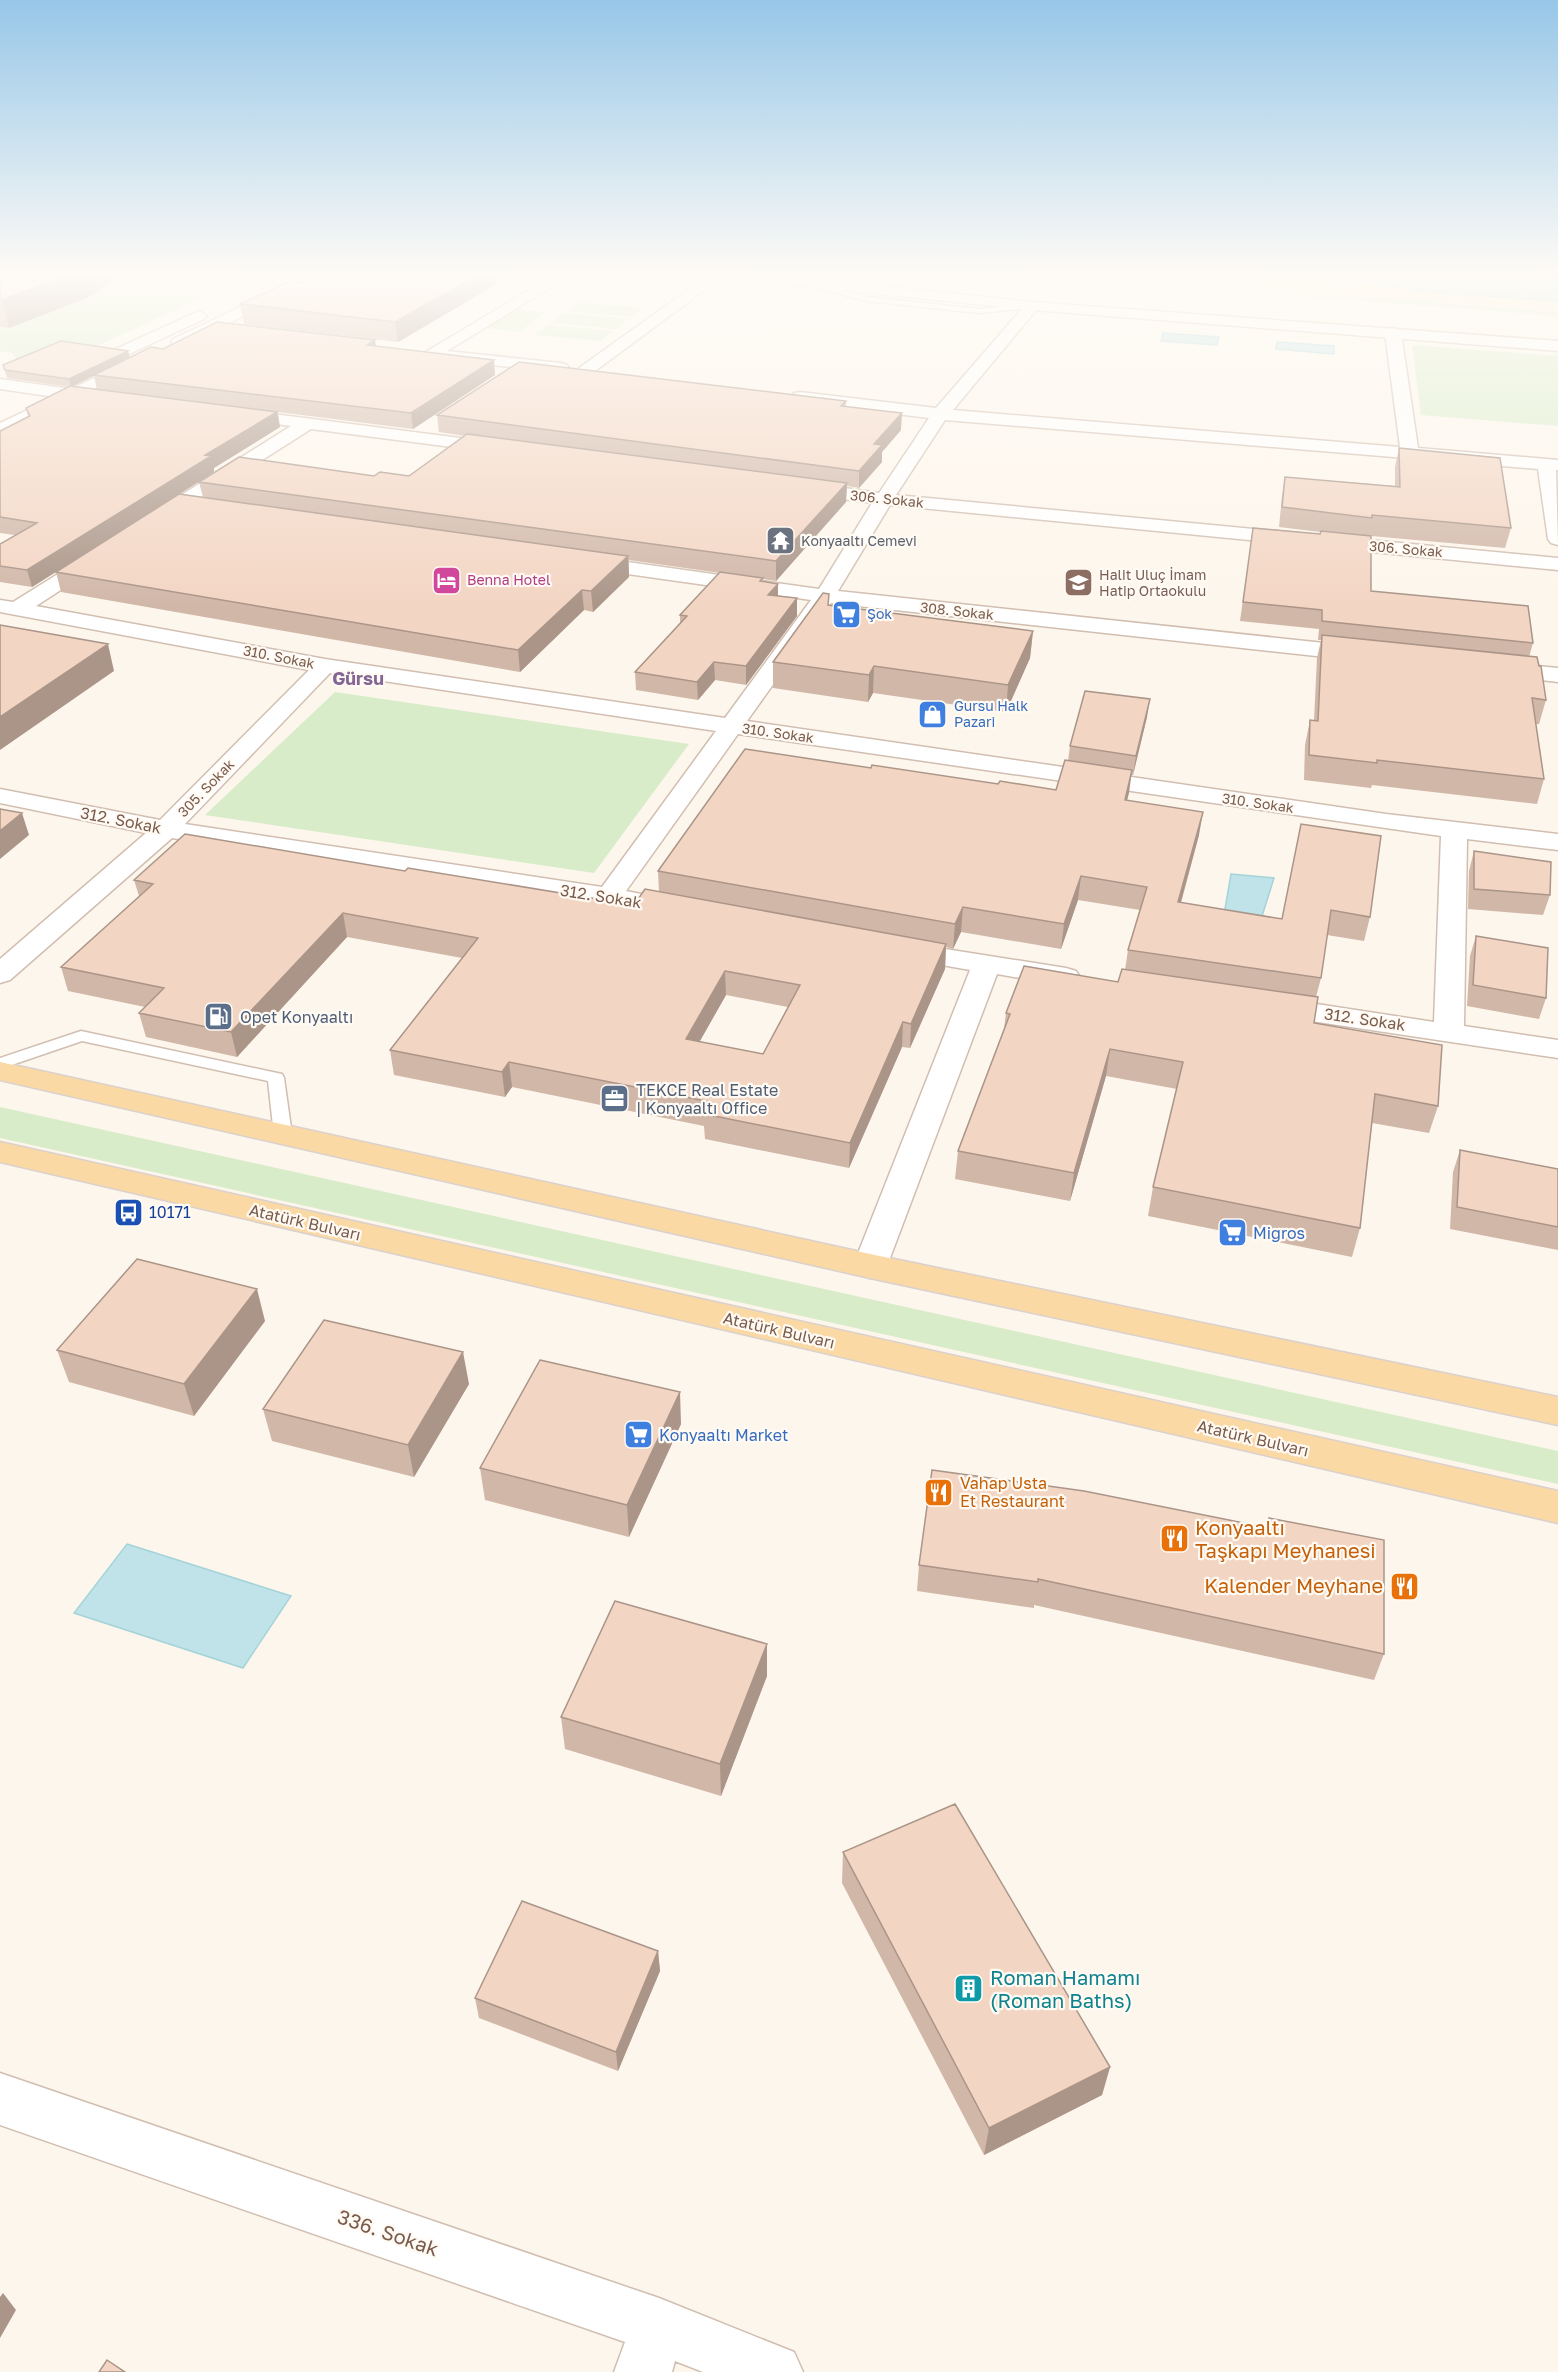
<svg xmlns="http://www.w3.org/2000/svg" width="1558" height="2372" viewBox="0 0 1558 2372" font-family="'Golos Text',sans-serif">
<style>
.green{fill:#d8ecc9}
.sand{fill:#fcefc7}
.water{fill:#bfe3e8;stroke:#a5d3da;stroke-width:1.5}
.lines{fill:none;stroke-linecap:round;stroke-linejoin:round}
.lane-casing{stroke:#d1beb0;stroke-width:3}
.street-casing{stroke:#d1beb0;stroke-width:3}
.secondary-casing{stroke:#d6c0b0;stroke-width:3}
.primary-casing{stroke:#dad1cd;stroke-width:3}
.lane{fill:#fff;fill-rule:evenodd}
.street{fill:#fff;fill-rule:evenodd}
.secondary{fill:#fff;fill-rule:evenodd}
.primary{fill:#fbd9a5;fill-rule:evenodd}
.wall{fill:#d1b7a8;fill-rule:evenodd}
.shaded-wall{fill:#aa9588}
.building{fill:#f3d5c3;stroke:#aa9588;stroke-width:1.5;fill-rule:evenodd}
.labels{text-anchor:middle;stroke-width:4.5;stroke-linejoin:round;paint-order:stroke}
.far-street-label{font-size:14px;fill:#7a5c4d;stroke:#fffaf3}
.far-worship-label{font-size:14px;fill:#5b616d;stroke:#fffaf3;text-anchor:start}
.far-education-label{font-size:14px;fill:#785e54;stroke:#fffaf3;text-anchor:start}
.far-hotel-label{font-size:14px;fill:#b23c85;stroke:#fffaf3;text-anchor:start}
.far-shop-label{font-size:14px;fill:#366cbe;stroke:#fffaf3;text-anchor:start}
.street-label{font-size:16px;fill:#7a5c4d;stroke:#fffaf3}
.service-label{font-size:16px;fill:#4e5e75;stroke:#fffaf3;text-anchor:start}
.transit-label{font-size:16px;fill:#164399;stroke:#fffaf3;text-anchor:start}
.shop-label{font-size:16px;fill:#366cbe;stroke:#fffaf3;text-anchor:start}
.food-label{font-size:16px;fill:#c56008;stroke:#fffaf3;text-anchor:start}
.far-district-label{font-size:18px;font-weight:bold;fill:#846695;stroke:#fffaf3}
.near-food-label{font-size:20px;fill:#c56008;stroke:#fffaf3;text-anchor:start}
.near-culture-label{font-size:20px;fill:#0d838f;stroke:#fffaf3;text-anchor:start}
.near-street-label{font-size:20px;fill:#7a5c4d;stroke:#fffaf3}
</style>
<rect width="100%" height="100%" fill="#fdf6ec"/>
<path class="green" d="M0,275h62l77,7 10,-7h103l-223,102 -17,-24 -12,-2z
M1019,275h83l456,37v4z
M580,302l63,6 -11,9 -64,-6z
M515,309l31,3 -27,20 -32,-4z
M564,313l64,6 -12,10 -65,-6z
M548,325l65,6 -13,10 -65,-6z
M1412,345l146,11v70l-137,-11z
M335,692l354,52 -95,129 -389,-58z
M0,1107l1558,344v33l-1558,-346z"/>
<path class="sand" d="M1103,275h195l155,19 105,7v10z"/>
<path class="water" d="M1298,275h260v26l-105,-7z
M1163,333l56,4 -2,8 -56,-4z
M1277,342l57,4v8l-58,-5z
M1231,874l43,4 -16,51 -36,-3z
M127,1544l164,52 -48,72 -169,-55z"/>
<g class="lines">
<defs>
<path id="lane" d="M814,282l53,15 112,12 53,-5 4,2 -4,2 -53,5 -113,-12 -55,-15 -1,-2z
M81,1031l201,43 2,4 8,57 -3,4h-12l-3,-4 -6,-54 -186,-40 -82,28v-11z"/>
<path id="street" d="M554,275h17l-124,76 114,12 6,2 2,3 -2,3 -6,2 -112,-13 -6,-2 -1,-4 -10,4 -8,-5z
M709,275h16l-134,99h-12l-2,-3 2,-3z
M1032,302l5,1 2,3 -2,3 -84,101 447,37 -15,-114 8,-5 8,5 17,115 140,12v10h-2l2,75 -7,-2 -3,-4 -10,-70 -593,-49 -49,75 662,63v12l-668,-65 -52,86 524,56 8,2 3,5 -3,5 -8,2 -531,-58 -84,118 639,93 172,20v16l-91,-11 -3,187 94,14v18l-287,-43 -10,-3 -5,-6 5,-6 10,-3 163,25 7,-186 -703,-102 -112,157 66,13 4,6 -4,6 -10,2 -73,-14 -437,-66 -162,142 -10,3v-24l146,-126 -146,-30v-14l160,31 149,-150 -309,-58v-12l13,2 77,-48h14l3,4 -3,4 -68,44 289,53 400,59 86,-118 -226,-32 -7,-2 -3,-4 3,-4 7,-2 234,33 53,-86 -69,-9 -7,-2 -2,-4 2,-4 7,-2 76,11 50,-75 -129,-16 -6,-1 -2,-4 2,-4 6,-1 136,16 91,-105zM330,673l386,58 -114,156 -417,-63z
M235,409l264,34 6,1 3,4 -3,4 -6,1 -188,-24 -149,95h-14l-3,-4 3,-4 143,-90 -62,-8 -3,-4 3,-4z
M1497,662l61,6v14l-69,-8 -3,-5 3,-5z
M901,942l165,26 10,3 4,6 -4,6 -10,3 -69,-12 -110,292 -5,8 -12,4 -12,-4 -5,-8 117,-296 -79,-14 -4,-6 4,-6z
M0,2073l659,225 135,54 9,20h-100l-28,-11 -3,11h-58l11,-30 -625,-217z"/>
<path id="secondary" d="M307,275h19l-141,70h-12l-2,-3 2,-3z
M726,275h50l256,27 526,39v10l-526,-41 -299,-31z
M199,311l8,5 -3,3 -94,44 -6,2 -8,-5 2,-3z
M136,358l8,5 -2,3 -142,69v-12l55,-26 -55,-8v-10l71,10z"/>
<path id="primary" d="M0,1062l870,192 688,143v28l-688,-147 -870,-198z
M0,1142l1558,349v32l-1558,-361z"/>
</defs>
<use href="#lane" class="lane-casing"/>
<use href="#street" class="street-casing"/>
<use href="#secondary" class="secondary-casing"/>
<use href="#primary" class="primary-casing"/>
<use href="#lane" class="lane"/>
<use href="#street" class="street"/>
<use href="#secondary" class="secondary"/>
<use href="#primary" class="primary"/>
</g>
<path class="wall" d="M0,275l89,22 -80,31 -9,-1z
M306,283l191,1 -99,58 -154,-18 -4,-20z
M376,346l119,29 -82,54 -135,-17 2,15 -66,41v4l-34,22 23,3 -4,-15 175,-6h35l56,-40 -26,-4 -2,-17 409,-14v5l55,24 -19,22v10l-23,26 -12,-2 -1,16 -70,79 -13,-2v3l34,34 -51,69 -31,-5 -17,20 -62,-10 -1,-18 45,-48v-9l40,-42 -91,-13v17l-36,35 -9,-2 -64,62 -459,-80 -5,-20 -24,15 -32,-5v-38l15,-9 -15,-2v-102l28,-15 -2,-8 44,-21 -63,-9 -4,-13 127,-7 33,-9zM94,376l3,14 -26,-3z
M1399,448l112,80 -6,20 -134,-12v55l162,52 -4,14 17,43 -7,24h-3l8,55 -7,25 -165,-19 -1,3 -67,-8 1,-35 5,-25h4l3,-62 4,-18h-3l1,-11 -79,-8 13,-93 67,6v-2l-41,-5 3,-31 3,-19 110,9v-19z
M829,605l204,26 -3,27 -24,54 -133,-19 -5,9 -95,-14v-26z
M1147,717l-14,58h-2l-4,25 72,35 -18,68 101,16 19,-95 69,93 -6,24 -37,-6 -6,43 -5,19 -2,26 124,83 -9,27 -57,-10 -12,105 -8,29 -204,-41 5,-29 24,-98 -71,-13 -36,125 -115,-22 3,-28 46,-122 2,-16 112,-31 7,-12 3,-20 12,-40 -62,-10 -17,49 -100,-17 -8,17 -7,-2 -1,22 -35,79 -8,-1 -53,121 -144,-29 -1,-13 -192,-39 -7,10 -111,-22 -4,-25 72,-92 -115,-21 -110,120 -91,-20 -7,-24 6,-6 -77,-16 -7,-24 78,-71 -5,-16 271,-9 229,34 25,-13 -1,-21 213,-103 127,16 58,6 12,-29 2,-15zM726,995l62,12 -25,47 -64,-12z
M1474,851l76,44 -7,20 -75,-6 1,-38z
M1476,936l70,62 -7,21 -72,-13 3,-50z
M1460,1150l98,19v81l-108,-21 3,-57z
M265,1321l-71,95 -125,-34 -12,-32z
M469,1384l-55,93 -142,-36 -9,-32z
M681,1424l-52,113 -144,-37 -5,-32z
M1269,1518l115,136 -10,26 -340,-75v3l-117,-17 2,-26 348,-38z
M767,1676l-46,120 -156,-47 -4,-32z
M843,1852l267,215 -8,28 -118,60 -142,-272z
M658,1951l2,20 -42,100 -139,-53 -4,-20z"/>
<path class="shaded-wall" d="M69,275h50l-30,22 -80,31 -7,-28z
M478,275h18l1,9 -99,58 -3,-20z
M375,340l2,14 -10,-9z
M128,351l2,7 -59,29 -2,-8z
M494,360l1,15 -82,54 -2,-16z
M277,412l3,15 -66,41v4l-182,115 -5,-17 178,-115z
M902,413l-1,17 -19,22v10l-23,26v-17l15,-27z
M847,483l-1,19 -70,79v-20z
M628,556l1,21 -36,35 -2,-21z
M778,584v17l-10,-6z
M582,590l2,20 -64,62 -2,-22z
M797,598v18l-51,69v-19z
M1033,631l-3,27 -24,54 2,-27z
M108,644l6,27 -114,79v-33z
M714,662l1,18 -17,20 -1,-18z
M874,666l-1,27 -5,9 1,-27z
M1150,699l-3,18 -14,58 3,-19z
M1132,770l-3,23 -8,30 4,-23z
M1203,812l-4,23 -25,92 4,-25z
M22,813l7,22 -29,24v-28z
M1081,876l-3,24 -17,49 3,-25z
M963,907l-2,25 -8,17 2,-25z
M343,913l4,24 -110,120 -6,-25z
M946,944l-1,25 -35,79 1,-24z
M725,971l1,24 -39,69 -1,-25z
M903,1022l-1,25 -53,121 1,-25z
M1110,1049l-4,27 -36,125 4,-28z
M509,1062l3,25 -7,10 -3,-25z
M257,1289l8,32 -71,95 -10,-32z
M463,1352l6,32 -55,93 -6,-32z
M680,1392l1,32 -52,113 -2,-32z
M767,1644v32l-46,120 -1,-32z
M658,1951l2,20 -42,100 -2,-19z
M1110,2067l-8,28 -118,60 5,-27z
M3,2293l13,17 -16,28v-41z"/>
<path class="building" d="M0,275h69l-67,25 -2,-1z
M323,275h155l-83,47 -155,-18 51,-23 15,2z
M217,322l158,18 -8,5 127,15 -83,53 -317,-38 57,-28 12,2z
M61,341l67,10 -59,28 -64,-9 -2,-5z
M519,362l327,39 -5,5 61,7 -28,31 8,1 -23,26 -422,-56z
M70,386l207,26 -72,43 6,1 -184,114 -27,-4v-22l37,-21 -37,-6v-86l30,-15 -4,-8z
M467,434l380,49 -71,78 -577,-79 40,-25 135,19 6,-4 29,4z
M1399,448l101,10 11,70 -139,-13v3l-90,-11 3,-30 115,10z
M179,494l449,62 -37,35 -9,-1 -64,60 -462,-78z
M1253,528l67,6 1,-3 50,5v55l157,15 5,37 -211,-22v-11l-79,-8z
M720,572l43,6 -3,3 18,3 -10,11 29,3 -51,68 -32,-4 -17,20 -62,-10 52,-56 -7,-1z
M823,593l6,1 -1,11 205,26 -25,54 -134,-19 -5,9 -96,-13z
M0,625l108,19 -108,73z
M1322,635l215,22 2,9h2l5,34 -14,-2 12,81 -167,-19v3l-68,-8 1,-35 8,1z
M1085,691l65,8 -14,57 -66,-10z
M745,749l126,19 1,-3 126,19 2,-3 56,9 9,-30 67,10 -7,30 78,12 -25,90 104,17 19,-95 80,12 -11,81 -39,-7 -10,68 -193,-28 19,-63 -66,-11 -17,48 -101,-17 -8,17 -297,-53z
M0,809l22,4 -22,18z
M185,834l220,37 3,-3 226,37 11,-16 301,55 -35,80 -8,-2 -53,121 -146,-29 7,-12 -202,-40 -7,10 -112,-22 88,-112 -135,-25 -112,119 -92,-19 25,-25 -103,-21 92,-83 -19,-4zM725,971l75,14 -37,69 -77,-15z
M1474,851l77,11 -1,33 -76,-6z
M1476,936l72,12 -2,50 -73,-13z
M1024,966l94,16 4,-13 196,28 -4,26 128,22 -4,61 -63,-12 -15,134 -207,-41 30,-125 -73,-13 -36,124 -116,-22 52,-137 -4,-1z
M1460,1150l98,19v58l-101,-20z
M137,1259l120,30 -73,95 -127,-34z
M324,1320l139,32 -55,93 -145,-36z
M540,1360l140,32 -53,113 -147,-37z
M932,1470l152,21 185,37v-10l115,22v114l-346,-75v3l-119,-17z
M615,1601l152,43 -47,120 -159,-47z
M955,1804l155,263 -121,61 -146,-276z
M522,1901l136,50 -42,101 -141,-54z
M107,2360l18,12h-26z"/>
<linearGradient id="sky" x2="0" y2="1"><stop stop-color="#97c7e8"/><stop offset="0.45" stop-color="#fefbf6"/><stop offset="1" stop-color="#fefbf6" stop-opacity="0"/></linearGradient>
<rect width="1558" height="607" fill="url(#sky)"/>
<defs>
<symbol id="temple-square" viewBox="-11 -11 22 22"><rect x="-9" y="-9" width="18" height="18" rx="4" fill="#6b7280" stroke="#fffaf3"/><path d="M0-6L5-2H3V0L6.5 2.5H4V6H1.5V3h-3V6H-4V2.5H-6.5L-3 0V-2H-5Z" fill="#fff"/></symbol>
<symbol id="hotel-square" viewBox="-11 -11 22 22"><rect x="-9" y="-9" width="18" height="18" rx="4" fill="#d1479c" stroke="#fffaf3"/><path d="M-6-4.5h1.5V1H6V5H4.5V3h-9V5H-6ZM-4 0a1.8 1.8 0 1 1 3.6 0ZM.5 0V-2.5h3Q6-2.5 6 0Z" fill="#fff"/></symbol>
<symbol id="school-square" viewBox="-11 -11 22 22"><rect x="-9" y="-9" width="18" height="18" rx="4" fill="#8d6e63" stroke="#fffaf3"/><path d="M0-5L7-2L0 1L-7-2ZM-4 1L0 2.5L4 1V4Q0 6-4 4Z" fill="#fff"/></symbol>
<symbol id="supermarket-square" viewBox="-11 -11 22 22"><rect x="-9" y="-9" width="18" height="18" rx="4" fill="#3f7fe0" stroke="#fffaf3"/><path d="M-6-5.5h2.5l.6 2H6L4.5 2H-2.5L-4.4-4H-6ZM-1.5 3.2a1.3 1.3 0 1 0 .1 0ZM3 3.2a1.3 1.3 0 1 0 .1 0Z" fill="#fff"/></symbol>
<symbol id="shop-square" viewBox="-11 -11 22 22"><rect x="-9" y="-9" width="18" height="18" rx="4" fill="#3f7fe0" stroke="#fffaf3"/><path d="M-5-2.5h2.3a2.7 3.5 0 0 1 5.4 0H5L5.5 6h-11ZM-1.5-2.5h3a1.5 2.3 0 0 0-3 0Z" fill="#fff"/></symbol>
<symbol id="fuel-square" viewBox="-11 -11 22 22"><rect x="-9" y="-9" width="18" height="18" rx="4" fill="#5c6f8a" stroke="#fffaf3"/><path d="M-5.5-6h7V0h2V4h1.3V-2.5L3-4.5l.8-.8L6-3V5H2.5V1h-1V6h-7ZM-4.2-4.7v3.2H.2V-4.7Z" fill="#fff"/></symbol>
<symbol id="office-square" viewBox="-11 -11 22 22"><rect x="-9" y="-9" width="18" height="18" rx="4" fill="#5c6f8a" stroke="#fffaf3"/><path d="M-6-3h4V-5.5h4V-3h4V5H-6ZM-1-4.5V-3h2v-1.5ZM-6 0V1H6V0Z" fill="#fff"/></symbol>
<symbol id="bus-square" viewBox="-11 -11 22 22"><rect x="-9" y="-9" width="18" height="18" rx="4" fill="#1a4fb4" stroke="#fffaf3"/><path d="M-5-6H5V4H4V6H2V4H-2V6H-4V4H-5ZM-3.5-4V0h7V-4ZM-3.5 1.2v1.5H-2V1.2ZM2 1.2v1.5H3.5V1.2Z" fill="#fff"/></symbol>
<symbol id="restaurant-square" viewBox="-11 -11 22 22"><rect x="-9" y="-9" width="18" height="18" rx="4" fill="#e8710a" stroke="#fffaf3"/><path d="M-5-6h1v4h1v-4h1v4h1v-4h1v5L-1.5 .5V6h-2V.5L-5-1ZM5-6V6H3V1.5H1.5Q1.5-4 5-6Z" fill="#fff"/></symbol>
<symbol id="building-square" viewBox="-11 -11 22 22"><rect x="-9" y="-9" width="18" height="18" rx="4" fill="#0f9aa8" stroke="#fffaf3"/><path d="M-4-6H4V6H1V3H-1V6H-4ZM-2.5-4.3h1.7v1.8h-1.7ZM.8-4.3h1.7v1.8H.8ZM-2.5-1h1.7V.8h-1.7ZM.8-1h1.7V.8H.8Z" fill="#fff"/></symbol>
</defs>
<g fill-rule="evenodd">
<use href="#temple-square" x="764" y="524" width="33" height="33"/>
<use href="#hotel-square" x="430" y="564" width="33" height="33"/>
<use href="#school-square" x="1062" y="566" width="33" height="33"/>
<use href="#supermarket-square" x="830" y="598" width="33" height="33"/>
<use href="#shop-square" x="916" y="698" width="33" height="33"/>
<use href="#fuel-square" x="202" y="1000" width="33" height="33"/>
<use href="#office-square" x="598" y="1082" width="33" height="33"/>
<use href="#bus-square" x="112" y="1196" width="33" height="33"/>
<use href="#supermarket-square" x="1216" y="1216" width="33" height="33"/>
<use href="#supermarket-square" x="622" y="1418" width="33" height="33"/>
<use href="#restaurant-square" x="922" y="1476" width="33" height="33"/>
<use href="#restaurant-square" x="1158" y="1522" width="33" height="33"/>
<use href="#restaurant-square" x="1388" y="1570" width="33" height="33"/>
<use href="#building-square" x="952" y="1972" width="33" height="33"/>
</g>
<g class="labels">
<g class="far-street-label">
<text transform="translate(887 499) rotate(6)" y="5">306. Sokak</text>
<text transform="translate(1406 549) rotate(5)" y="5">306. Sokak</text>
<text transform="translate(957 611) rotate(6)" y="5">308. Sokak</text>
<text transform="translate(279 657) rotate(11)" y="5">310. Sokak</text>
<text transform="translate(778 733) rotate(8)" y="5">310. Sokak</text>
<text transform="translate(206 788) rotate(-46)" y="5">305. Sokak</text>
<text transform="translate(1258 803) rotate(8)" y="5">310. Sokak</text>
</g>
<g class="far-worship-label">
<text x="801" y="546">Konyaaltı Cemevi</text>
</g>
<g class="far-education-label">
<text x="1099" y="580">Halit Uluç İmam<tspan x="1099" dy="16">Hatip Ortaokulu</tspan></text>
</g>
<g class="far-hotel-label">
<text x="467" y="585">Benna Hotel</text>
</g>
<g class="far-shop-label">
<text x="867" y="619">Şok</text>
<text x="954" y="711">Gursu Halk<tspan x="954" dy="16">Pazari</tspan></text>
</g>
<g class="street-label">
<text transform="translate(121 820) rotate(11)" y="6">312. Sokak</text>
<text transform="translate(601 896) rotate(9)" y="6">312. Sokak</text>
<text transform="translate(1365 1019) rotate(8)" y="6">312. Sokak</text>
<text transform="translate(305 1222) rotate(13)" y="6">Atatürk Bulvarı</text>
<text transform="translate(779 1330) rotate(13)" y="6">Atatürk Bulvarı</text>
<text transform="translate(1253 1438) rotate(13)" y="6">Atatürk Bulvarı</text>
</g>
<g class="service-label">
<text x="240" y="1023">Opet Konyaaltı</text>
<text x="636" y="1096">TEKCE Real Estate<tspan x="636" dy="18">| Konyaaltı Office</tspan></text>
</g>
<g class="transit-label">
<text x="149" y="1218">10171</text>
</g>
<g class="shop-label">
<text x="1253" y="1239">Migros</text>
<text x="659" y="1441">Konyaaltı Market</text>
</g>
<g class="food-label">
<text x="960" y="1489">Vahap Usta<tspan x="960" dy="18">Et Restaurant</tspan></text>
</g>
<g class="far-district-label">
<text x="358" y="685">Gürsu</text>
</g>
<g class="near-food-label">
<text x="1195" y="1535">Konyaaltı<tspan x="1195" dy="23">Taşkapı Meyhanesi</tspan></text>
<text x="1383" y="1593" text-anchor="end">Kalender Meyhane</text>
</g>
<g class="near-culture-label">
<text x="990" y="1985">Roman Hamamı<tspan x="990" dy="23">(Roman Baths)</tspan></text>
</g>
<g class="near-street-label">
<text transform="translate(388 2233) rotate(19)" y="7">336. Sokak</text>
</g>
</g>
</svg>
